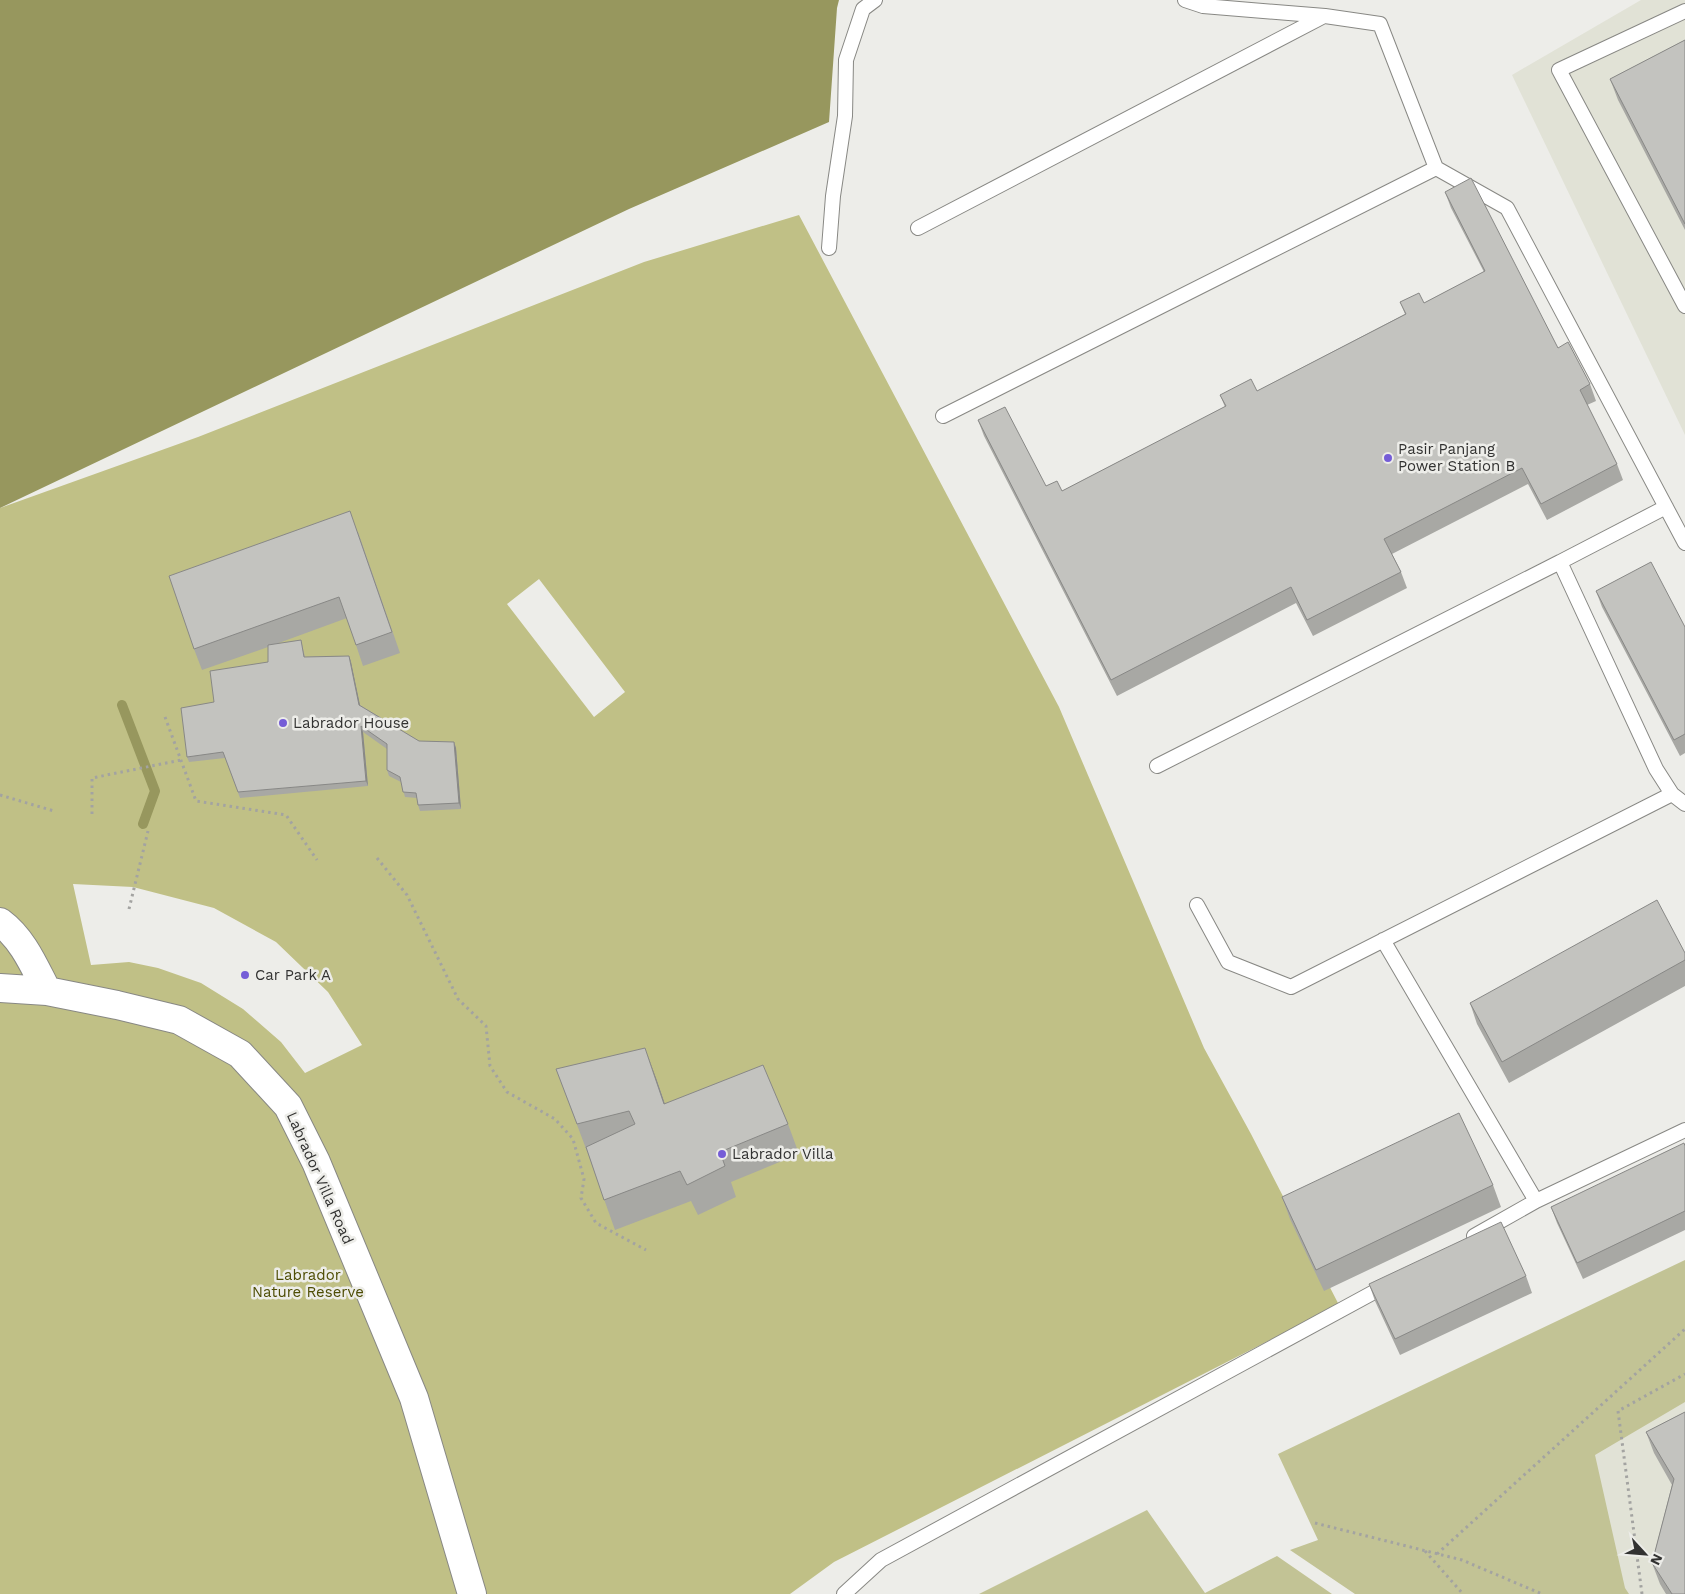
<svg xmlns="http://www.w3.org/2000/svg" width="1685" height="1594" viewBox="0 0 1685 1594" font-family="'Work Sans',sans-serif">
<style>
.built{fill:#e1e2d6}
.green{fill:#c2c395}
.forest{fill:#c0c086;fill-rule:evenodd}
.water{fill:#97975e}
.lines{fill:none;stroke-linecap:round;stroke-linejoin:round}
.stream{stroke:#97975e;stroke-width:10}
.lane-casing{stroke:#888884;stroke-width:16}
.street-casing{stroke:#888884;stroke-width:30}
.path{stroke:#a3a3a1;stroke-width:3;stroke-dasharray:2.5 4;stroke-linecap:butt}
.lane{stroke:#fff;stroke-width:14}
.street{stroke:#fff;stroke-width:28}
.wall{fill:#a8a8a4}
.shaded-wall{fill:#888886}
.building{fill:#c3c3bf;stroke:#888886}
.poi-dot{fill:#755dd7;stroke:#edede9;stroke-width:2}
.labels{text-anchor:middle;stroke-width:5;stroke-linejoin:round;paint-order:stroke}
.poi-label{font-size:15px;fill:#323231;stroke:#edede9;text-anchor:start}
.street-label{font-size:15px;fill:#323231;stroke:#edede9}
.park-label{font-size:15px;fill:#4e4d04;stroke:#edede9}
</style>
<rect width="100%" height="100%" fill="#edede9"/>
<path class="built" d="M1641,0h44v435l-173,-360z
M1685,1393v201h-72l-79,-125z"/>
<path class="green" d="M1685,1260v142l-90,53 30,133 4,6h-274l-65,-44 28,-10 -40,-86z
M1147,1510l58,83 72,-37 55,38h-353z"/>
<path class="forest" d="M799,215l260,492 145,341 47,86 88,171 -505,257 -44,32h-790v-1086l198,-71 446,-175zM539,579l86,113 -31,25 -87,-113zM73,884l60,3 81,21 62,34 52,50 34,53 -57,28 -24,-31 -38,-33 -42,-26 -43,-15 -29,-6 -38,3z"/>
<path class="water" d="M0,0h839l-2,8 -8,114 -200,87 -629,299z"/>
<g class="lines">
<path class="stream" d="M122,705l33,86 -12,33"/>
<defs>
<path id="lane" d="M1185,0l18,6 122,10 55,8 56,144 71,40 178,335
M1685,11l-126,59 126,236
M918,228l406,-212
M829,248l4,-52 12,-80 1,-56 17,-51 12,-9
M943,416l493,-248
M1666,507l-106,55 96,207 16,25 13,10
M1157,766l403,-204
M1197,905l31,57 63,25 381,-193
M1383,940l153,261
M1474,1236l62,-35 149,-71
M844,1594l37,-34 506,-275"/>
<path id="street" d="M0,922c23,17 34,44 47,69
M0,988l47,3 70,14 62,15 61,34 48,52 28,56 98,236 58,196"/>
</defs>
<use href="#lane" class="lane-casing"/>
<use href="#street" class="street-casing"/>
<path class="path" d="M165,717l31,84 90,14 31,45
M0,795l54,16
M92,814v-36l89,-18
M377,858l30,37 51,104 28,27 4,40 17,26 48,27 18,20 11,40 -3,19 15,25 50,27
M129,909l19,-78
M1315,1523l147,37 80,34
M1425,1551l38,43
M1437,1554l248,-225
M1642,1594l-24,-183 67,-37"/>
<use href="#lane" class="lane"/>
<use href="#street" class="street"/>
</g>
<path class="wall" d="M1685,40v190l-67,-130 -8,-21z
M1445,192l113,156 32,36 6,17 -9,4 30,59 6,16 -76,40 -19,-36 -136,70 9,18 6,16 -94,48 -17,-33 -179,93 -133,-260 -6,-16 68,66 16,5 163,-84 -5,-12 37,-4 148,-77 -5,-12 24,1 60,-31 -33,-64z
M358,532l42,121 -37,13 -16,-48 -71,26 25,-4 4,17 44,-1 2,6 9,43 59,36 35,1 2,6 5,61 -41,2 -2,-6 -1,-7 -12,-1 -4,-15 -12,-6 -2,-6v-21l-24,-17 5,54 -128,12 -15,-40 -36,4 -2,-5 27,-55 54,-40v-15l-66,23 -8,-21z
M1596,591l89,36v126l-5,3 -78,-149z
M1685,953v33l-176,97 -32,-59 -7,-21z
M556,1069l100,9 9,26 123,20 11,30 -68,28 5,15 -38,18 -7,-14 -76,29 -27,-76z
M1685,1146v84l-102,49 -26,-56 -6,-16z
M1493,1185l8,22 -177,84 -34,-72 -8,-22z
M1526,1276l6,17 -132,62 -25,-54 -6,-17z
M1685,1412v182h-19l-6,-10 -8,-21 20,-78 -18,-32 -8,-21z"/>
<path class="shaded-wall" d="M349,656l2,6 10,48 -2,-5z
M361,726l2,6 5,54 -2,-5z
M454,742l2,6 5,61 -2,-6z
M645,1048l11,30 19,56 -11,-30z"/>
<path class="building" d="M1685,40v184l-75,-145z
M1471,178l87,170 10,-6 22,42 -10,6 37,74 -76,40 -19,-36 -138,71 17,33 -94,48 -16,-33 -180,93 -133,-260 27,-13 41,79 11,-5 5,10 164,-85 -6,-11 31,-16 6,12 149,-77 -6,-12 19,-9 5,10 61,-32 -40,-79z
M350,511l42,121 -36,13 -17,-48 -145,52 -25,-73z
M1651,562l34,65v107l-11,6 -78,-149z
M301,640l3,17 45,-1 10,49 60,36 35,1 5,61 -41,2 -2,-12 -13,-1 -3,-15 -13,-7v-26l-26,-18 5,55 -128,11 -15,-40 -36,5 -6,-49 33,-6 -4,-31 58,-9v-17z
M1657,900l28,53v7l-183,102 -32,-59z
M645,1048l19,56 99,-39 25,59 -68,28 5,14 -38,19 -7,-14 -76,29 -18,-53 49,-23 -6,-13 -52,13 -21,-55z
M1459,1113l34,72 -177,85 -34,-73z
M1684,1143l1,3v65l-108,52 -26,-56z
M1501,1222l25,54 -131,63 -26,-55z
M1685,1412v182h-13l-20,-31 22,-84 -28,-47z"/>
<g class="poi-dot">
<circle cx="1388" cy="458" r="5"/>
<circle cx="283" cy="723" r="5"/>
<circle cx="245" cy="975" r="5"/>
<circle cx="722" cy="1154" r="5"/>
</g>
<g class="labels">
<g class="poi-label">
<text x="1398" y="454">Pasir Panjang<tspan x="1398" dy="17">Power Station B</tspan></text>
<text x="293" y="728">Labrador House</text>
<text x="255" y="980">Car Park A</text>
<text x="732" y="1159">Labrador Villa</text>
</g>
<g class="street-label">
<text transform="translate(320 1178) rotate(66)" y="5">Labrador Villa Road</text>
</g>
<g class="park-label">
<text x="308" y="1280">Labrador<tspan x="308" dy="17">Nature Reserve</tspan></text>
</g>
</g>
<g transform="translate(1645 1554) rotate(116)" stroke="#edede9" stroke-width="4" paint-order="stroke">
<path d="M0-4L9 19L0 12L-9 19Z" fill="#323231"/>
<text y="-8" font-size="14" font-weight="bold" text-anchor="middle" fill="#323231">N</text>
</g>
</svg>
